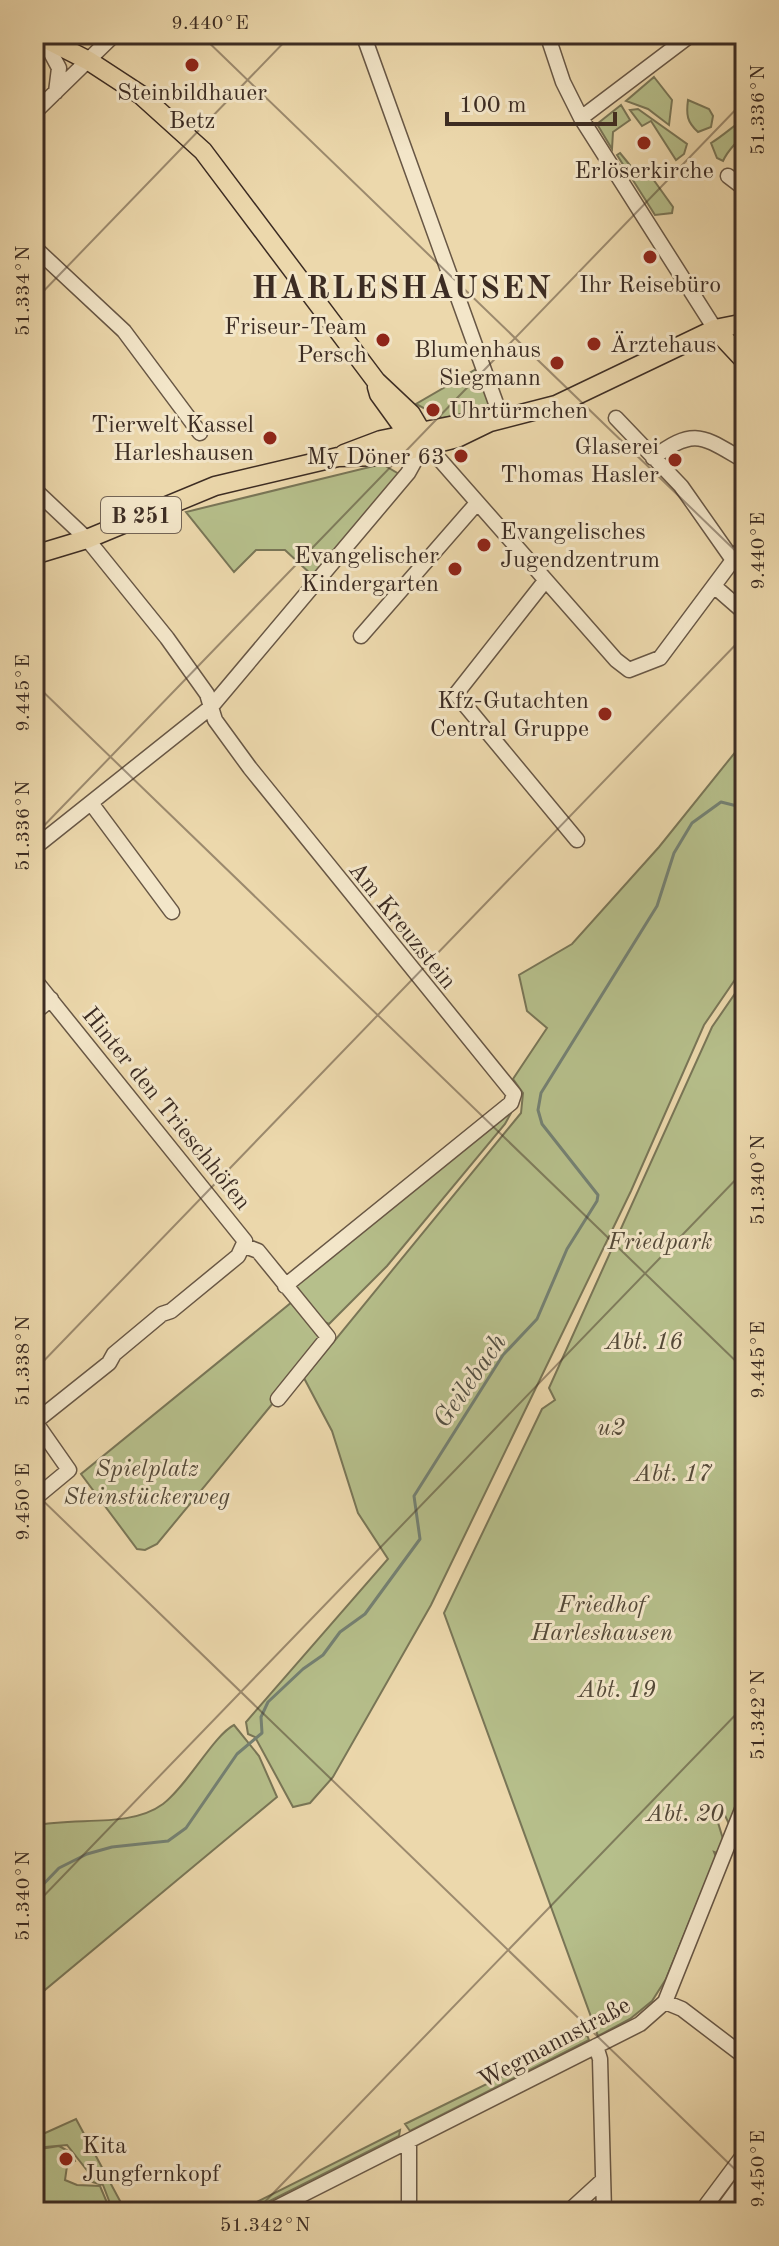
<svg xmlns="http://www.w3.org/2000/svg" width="779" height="2246" viewBox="0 0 779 2246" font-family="'Old Standard TT',serif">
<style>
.green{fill:#b6bf8b;stroke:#797657;stroke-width:2}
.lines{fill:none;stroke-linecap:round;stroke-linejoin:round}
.stream{stroke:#748173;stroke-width:3}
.minor-casing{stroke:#685745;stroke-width:17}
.major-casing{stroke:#3c2c23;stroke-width:21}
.minor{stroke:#f3e6c9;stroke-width:14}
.major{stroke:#ecd8ac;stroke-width:18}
.ticks{fill:none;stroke:#3c2c23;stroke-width:2;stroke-opacity:0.45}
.poi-dot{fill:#8f2418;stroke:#f3e6c9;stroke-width:3}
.labels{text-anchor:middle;stroke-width:6;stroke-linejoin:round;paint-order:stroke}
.shield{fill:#f3e6c9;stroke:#736455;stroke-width:2}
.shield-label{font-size:22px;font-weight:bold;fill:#3c2c23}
.poi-label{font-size:24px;fill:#3c2c23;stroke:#f3e6c9;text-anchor:end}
.street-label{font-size:24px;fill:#3c2c23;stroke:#f3e6c9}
.park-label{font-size:24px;font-style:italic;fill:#544938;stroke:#f3e6c9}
.water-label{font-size:26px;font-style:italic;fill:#535044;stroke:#f3e6c9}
.district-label{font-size:32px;font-weight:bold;letter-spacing:2px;fill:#3c2c23;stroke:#f3e6c9}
.neatline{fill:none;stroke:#3c2c23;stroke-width:3}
.ticks-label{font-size:20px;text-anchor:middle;fill:#3c2c23}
</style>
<rect width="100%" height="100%" fill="#ecd8ac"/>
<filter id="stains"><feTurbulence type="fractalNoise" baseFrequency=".0025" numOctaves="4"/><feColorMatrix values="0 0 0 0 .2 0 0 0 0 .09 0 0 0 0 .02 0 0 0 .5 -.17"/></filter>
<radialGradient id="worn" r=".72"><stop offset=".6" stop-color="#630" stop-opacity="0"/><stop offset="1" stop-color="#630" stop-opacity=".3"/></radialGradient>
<path class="green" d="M654,77l18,23 -3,25 -21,-16 -22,-8z
M688,100l21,9 4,7 -2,11 -13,5c-11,-10 -12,-17 -10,-32z
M621,105l9,15 -17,12 -1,17 -15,-25z
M638,109l49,35 -3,10 -8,6 -25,-39 -9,5 -12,-16z
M745,116c0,27 -13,25 -22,45l-6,-3 -6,-15c7,-4 33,-24 34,-27z
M620,153l18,22 15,4 20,28 -1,6 -17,2 -38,-60z
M478,368l16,41 -52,9 -26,-14z
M382,464l17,10 -86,102 -28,-26h-29l-22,22 -48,-60z
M745,740v225l-41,60 -73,166 -200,414 -98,172 -23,26 -17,4 -38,-70 -7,-3 -2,-12 142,-163 -30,-46 -26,-82 -28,-53 217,-265 2,-20 -10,-14 34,-51 -20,-17 -8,-36 53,-31 87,-97z
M745,979v806l-16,39 -7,-15 -6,7 7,23 -6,14 -3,-1 2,5 -50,122 -14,22 -22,18 -32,17 -154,-423 98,-204 13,-9 -6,-12 163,-361z
M508,1111l3,2 -6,11 -118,142 -58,58c-17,-6 -29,-21 -34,-39z
M292,1302l29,35 -1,9 -163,198 -12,6 -8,-1 -56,-75z
M234,1725l25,31 18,41 -243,202v-173c40,-10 95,3 129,-22 24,-18 51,-69 71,-79z
M587,2035l2,5 -179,91 -5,-7z
M76,2119l50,93 -13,-1 -10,-26 -14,-4 4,-3 -26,-33 -33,3v-10z
M400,2130l-1,6 -151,76h-11z
M59,2146l11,6 5,9 -8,5 -2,14 12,5 23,1 11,26h-9l-8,-10h-21l3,10h-42v-62z"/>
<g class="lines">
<path class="stream" d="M34,1894l25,-26 28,-14 25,-7 56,-6 18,-13 51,-74 25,-21 -1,-16 7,-15 35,-33 20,-14 17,-23 25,-18 55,-75 -6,-43 89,-141 34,-36 30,-70 30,-48 1,-6 -56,-71 -4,-14 3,-17 116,-187 17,-53 18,-30 29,-21 24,6"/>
<defs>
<path id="minor" d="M363,34l139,386
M547,34l16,48 18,36 134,211
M45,37l31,-3
M43,38l16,30 -3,24
M34,113l81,-79
M581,118l111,-84
M728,176l17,13
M34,247l90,84 76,102
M616,418l65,68 52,74
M653,458c42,-32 50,-21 92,3
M34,489l53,50 80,99 40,56 8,26 35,48 264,326 -3,9 -226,183
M545,581l-89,113 121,146
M714,586l31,27
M361,636l116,-133
M91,803l81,109
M34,848l177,-141 197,-234 15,-27 18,15 175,199 13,10 31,-12 85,-114
M34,979l211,262 -7,15 -67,55 -9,3 -48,40 -5,9 -74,59
M34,1013l17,-14
M245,1246l13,5 70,86 -50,62
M34,1420l35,50 -35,29
M665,2002l17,7 63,48
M596,2046l4,13 4,153
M409,2142v70
M268,2212l372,-188 25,-22 80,-200
M568,2212l35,-32
M701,2212l44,-59
M721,2212l24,-33"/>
<path id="major" d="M36,34l53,27 52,34 62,56 173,230 35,33 10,17 2,15
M715,329l30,32
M377,387l2,7 34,47
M344,454l37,-14 99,-20 10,2 66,-17 159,-76 30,-6
M34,555l53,-16 128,-53 123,-29 47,-1 72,-18 33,-16"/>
</defs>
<use href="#minor" class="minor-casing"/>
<use href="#major" class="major-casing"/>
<use href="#minor" class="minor"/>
<use href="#major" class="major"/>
</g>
<path class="ticks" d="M200,34l545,526M34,301l258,-267M34,683l711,687M34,836l711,-736M34,1371l711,-736M34,1492l711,687M34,1906l711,-736M255,2212l490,-507"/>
<g class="poi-dot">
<circle cx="192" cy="65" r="8"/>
<circle cx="644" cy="143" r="8"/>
<circle cx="650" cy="257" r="8"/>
<circle cx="383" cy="340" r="8"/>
<circle cx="594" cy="344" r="8"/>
<circle cx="557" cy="363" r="8"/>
<circle cx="433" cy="410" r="8"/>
<circle cx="270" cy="438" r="8"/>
<circle cx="461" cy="456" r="8"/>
<circle cx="675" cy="460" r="8"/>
<circle cx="484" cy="545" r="8"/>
<circle cx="455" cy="569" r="8"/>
<circle cx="605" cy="714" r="8"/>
<circle cx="66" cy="2159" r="8"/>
</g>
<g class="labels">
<rect class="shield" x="101" y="497" width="80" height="36" rx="6"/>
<g class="shield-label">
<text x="141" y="523">B 251</text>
</g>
<g class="poi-label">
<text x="192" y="100" text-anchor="middle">Steinbildhauer<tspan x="192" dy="28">Betz</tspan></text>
<text x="644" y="178" text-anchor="middle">Erlöserkirche</text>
<text x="650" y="292" text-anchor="middle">Ihr Reisebüro</text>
<text x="367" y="334">Friseur-Team<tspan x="367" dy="28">Persch</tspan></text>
<text x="610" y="352" text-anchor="start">Ärztehaus</text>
<text x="541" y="357">Blumenhaus<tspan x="541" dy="28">Siegmann</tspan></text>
<text x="449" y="418" text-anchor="start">Uhrtürmchen</text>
<text x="254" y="432">Tierwelt Kassel<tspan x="254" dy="28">Harleshausen</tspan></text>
<text x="659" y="454">Glaserei<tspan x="659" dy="28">Thomas Hasler</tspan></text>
<text x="445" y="464">My Döner 63</text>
<text x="500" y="539" text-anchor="start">Evangelisches<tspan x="500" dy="28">Jugendzentrum</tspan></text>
<text x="439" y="563">Evangelischer<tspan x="439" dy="28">Kindergarten</tspan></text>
<text x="589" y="708">Kfz-Gutachten<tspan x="589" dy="28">Central Gruppe</tspan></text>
<text x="82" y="2153" text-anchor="start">Kita<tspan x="82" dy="28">Jungfernkopf</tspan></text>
</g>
<g class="street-label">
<text transform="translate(403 925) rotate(51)" y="8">Am Kreuzstein</text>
<text transform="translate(167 1108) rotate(51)" y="8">Hinter den Trieschhöfen</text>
<text transform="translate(554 2042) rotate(-28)" y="8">Wegmannstraße</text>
</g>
<g class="park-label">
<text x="660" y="1249">Friedpark</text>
<text x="644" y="1349">Abt. 16</text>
<text x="611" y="1435">u2</text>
<text x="147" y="1476">Spielplatz<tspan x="147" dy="28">Steinstückerweg</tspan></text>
<text x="673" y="1481">Abt. 17</text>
<text x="602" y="1612">Friedhof<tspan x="602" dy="28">Harleshausen</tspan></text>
<text x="617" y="1697">Abt. 19</text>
<text x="685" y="1821">Abt. 20</text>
</g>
<g class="water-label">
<text transform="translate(469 1380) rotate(-55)" y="9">Geilebach</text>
</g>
<g class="district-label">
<text x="402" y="298">HARLESHAUSEN</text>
</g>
</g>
<rect width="779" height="2246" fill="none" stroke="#ecd8ac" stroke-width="88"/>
<path d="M447 112v12h168v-12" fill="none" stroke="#3c2c23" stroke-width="4"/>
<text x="459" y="112" font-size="24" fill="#3c2c23" stroke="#f3e6c9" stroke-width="6" paint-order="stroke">100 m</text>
<rect x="44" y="44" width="691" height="2158" class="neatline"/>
<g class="ticks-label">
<text x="210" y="29">9.440°E</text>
<text transform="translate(757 110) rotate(-90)" y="7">51.336°N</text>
<text transform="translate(22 291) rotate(-90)" y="7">51.334°N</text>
<text transform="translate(757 551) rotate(-90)" y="7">9.440°E</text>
<text transform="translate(22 693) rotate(-90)" y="7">9.445°E</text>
<text transform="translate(22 826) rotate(-90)" y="7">51.336°N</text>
<text transform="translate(757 1180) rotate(-90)" y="7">51.340°N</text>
<text transform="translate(757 1360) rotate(-90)" y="7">9.445°E</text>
<text transform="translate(22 1361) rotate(-90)" y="7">51.338°N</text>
<text transform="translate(22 1502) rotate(-90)" y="7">9.450°E</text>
<text transform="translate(757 1715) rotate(-90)" y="7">51.342°N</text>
<text transform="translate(22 1896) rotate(-90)" y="7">51.340°N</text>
<text transform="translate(757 2169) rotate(-90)" y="7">9.450°E</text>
<text x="265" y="2231">51.342°N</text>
</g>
<rect width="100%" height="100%" filter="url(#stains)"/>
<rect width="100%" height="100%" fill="url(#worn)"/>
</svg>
